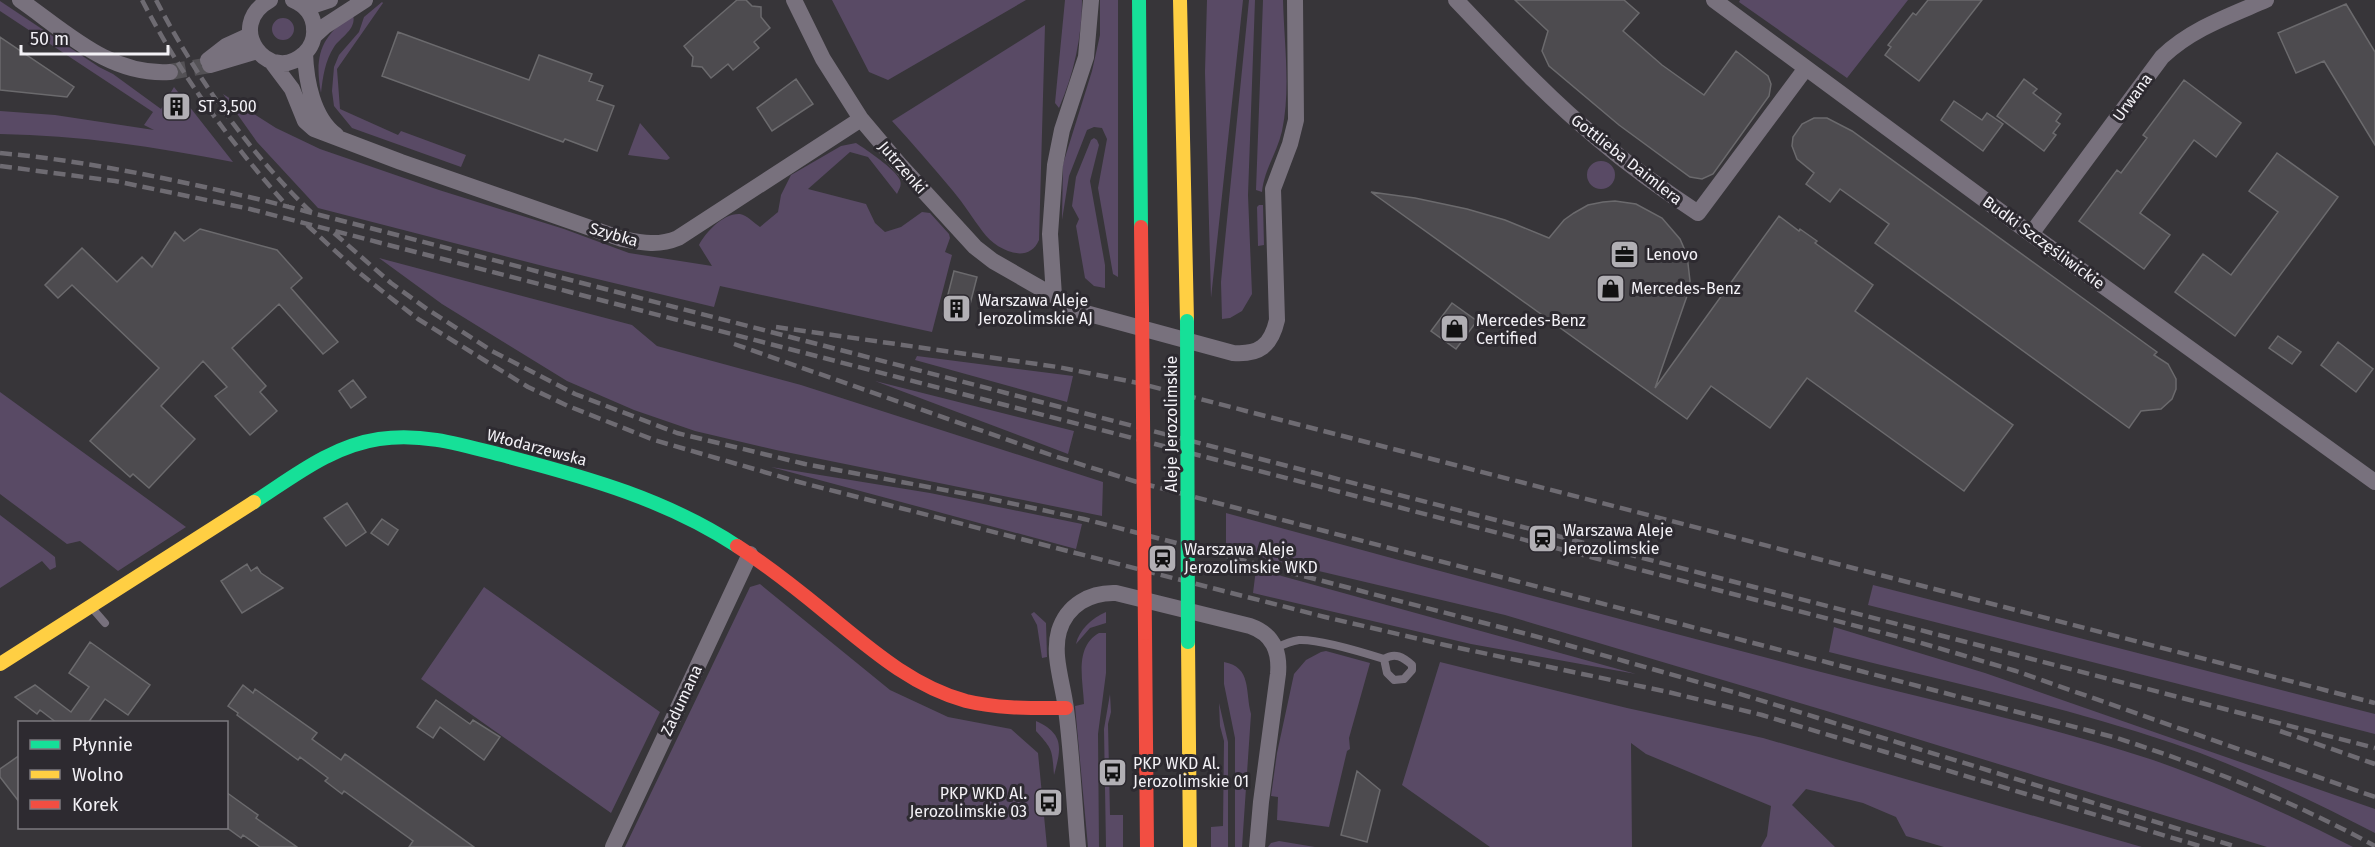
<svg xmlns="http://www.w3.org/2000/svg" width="2375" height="847" viewBox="0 0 2375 847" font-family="'Fira Sans',sans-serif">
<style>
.green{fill:#594a65}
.building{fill:#4d4b4f;stroke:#6b6a6d;stroke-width:1.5}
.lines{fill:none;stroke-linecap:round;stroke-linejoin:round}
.street-tunnel{stroke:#535155;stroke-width:16;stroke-dasharray:16 8;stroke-linecap:butt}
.lane{stroke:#78717d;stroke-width:8}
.street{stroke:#78717d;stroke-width:16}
.fast{stroke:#16e098;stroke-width:14}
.slow{stroke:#ffcf43;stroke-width:14}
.jam{stroke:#f24e42;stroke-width:14}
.rail{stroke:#6e6b72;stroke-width:4.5;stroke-dasharray:12 6;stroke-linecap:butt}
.fast-bridge{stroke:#16e098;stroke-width:14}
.jam-bridge{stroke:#f24e42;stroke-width:14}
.labels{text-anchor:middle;stroke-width:6;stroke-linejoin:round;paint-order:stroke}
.street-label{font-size:16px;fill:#f3f1f6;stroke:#2d2a30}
.poi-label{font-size:16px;fill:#f3f1f6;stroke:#2d2a30;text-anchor:start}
</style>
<rect width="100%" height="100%" fill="#373539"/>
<path class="green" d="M832,0h194l-138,80 -19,-8z
M1065,0h17c0,36 -8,74 -23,108l-4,-5z
M1100,0h18v277l-5,-3 -15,-86 9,-49 -5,-11 -8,-1 -7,3 -18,46 -7,44 1,-56 29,-93 8,-36z
M1207,0h36l-32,298 -6,-226z
M1249,0h6l-7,195 4,99 -10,17 -12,7 -8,1 -1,-37 3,-32z
M1263,0h20c1,42 8,89 -1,131 -5,22 -18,39 -20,61l-6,-2z
M1740,0h168l-61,78 -108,-76z
M0,1l99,66 14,7 48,35 13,-22 59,75c-78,-15 -154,-27 -233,-28v-23l55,4 99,15 -10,-5 9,-13 -153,-101z
M382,2l1,1 -46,66 3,40 58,26 3,-4 65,24 -5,12 -109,-39 -18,-22 -2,-15 2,-24 5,-12 20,-23 5,-15z
M353,15c4,14 -12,22 -19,32 -9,14 -11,29 -13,46 -7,-37 0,-58 32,-78z
M272 29a11 11 0 1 1 22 0a11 11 0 1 1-22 0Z
M1045,25l-6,215c-11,26 -44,9 -56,-8 -10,-13 -19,-28 -30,-41 -20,-24 -40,-47 -61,-70z
M223,94l53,34 44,21 119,41 125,39 65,24 83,13 -13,-21c7,-13 24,-32 41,-31 7,1 14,9 20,13l18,-15 3,-17 10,-20 50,-29 15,-3c11,7 39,26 44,37 2,6 -1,9 -3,14l-29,-37 -18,-5 -42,37 58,15 9,19 10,9 16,-5 21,-15 8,1 19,21 1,4 -5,14 7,3 -20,77 -212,-46 -6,21 -163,-39 -233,-60 -61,-66z
M640,123l26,30 4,5 -3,2 -39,-5z
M1094,138l3,2 2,5 -9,36 15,84v23l-11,-2 -9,-8 -9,-52 3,-7 -7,-13 4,-29 15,-37z
M1587 175a14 14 0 1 1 28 0a14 14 0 1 1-28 0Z
M1259,205h4l1,40 -6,1 -1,-39z
M379,258l253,67 25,21 144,39 302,97 -1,34 -326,-66 -81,-19 -61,-21 -67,-29 -125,-77z
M917,356l156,20 -6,26 -152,-42z
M875,381l199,50 -6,23z
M0,392l186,135 -68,44 -38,-30 -13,3 -67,-50z
M771,467l159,26 152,31 -6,25z
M1226,513c198,54 396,107 595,159 110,29 223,52 332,88 69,24 135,54 200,87h-86l-437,-135 -325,-97 -279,-66z
M0,515l55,42 1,10 -6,3 -8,-9 -42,27z
M1256,569l380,105 -165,-30 -218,-51z
M760,584l130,106 58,27 63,12 27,24 9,94h-422l125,-260z
M1873,585l502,129v20l-507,-129z
M484,587l176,125 -49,101 -190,-134z
M1034,612l12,11 1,34 -5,1 -5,-33 -6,-11z
M1106,612v11l-16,5 -14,16c3,-14 16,-26 30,-32z
M1834,627l151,46 390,136v24c-66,-34 -133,-66 -203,-90 -112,-38 -229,-62 -343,-91z
M1099,633h7v40l-8,61 1,113h-11l-13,-141 9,-2c-1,-24 -10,-57 15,-71z
M1326,651l44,12 -21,75 1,11 -3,2 -18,76 -52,-7 1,-23 -7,-1 6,-43 17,-79 12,-14 15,-8z
M1224,662c28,5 21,30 27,52l-9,133h-7v-109l-11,-54z
M1440,662l187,46 136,30 379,109h-198l-38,-11 -10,-19 -33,-14 -57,-14 -14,16 43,42h-74l6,-11 4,-30 -125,-52 -15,-11 1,104h-142l-88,-62z
M1110,694l1,18 -3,12 2,91h13v32h-17l-2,-118z
M1219,703l9,39v105h-17v-20l12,-1 1,-85 -4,-15z
M1036,721c29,13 25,28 18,54 -2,-26 -1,-25 -18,-44z
M1279,841l36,6h-47l3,-4z"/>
<path class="building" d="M737,0h9l6,6 9,1v10l9,11 -16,14 5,6 -26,22 -5,-6 -17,14 -9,-11 -10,-1 1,-9 -9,-11z
M1515,0h109l15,13 -16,18 39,34 42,30 32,-44 32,25 3,8 -2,12 -56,78 -11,5 -12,-2 -71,-52 -70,-59 -7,-15 6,-20z
M1928,0h54l-63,81 -34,-26 6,-8 -3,-2 25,-32 3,2z
M2346,4l29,48v93l-51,-84 -28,12 -18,-40z
M398,32l131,48 10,-25 53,19 -3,7 14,5 -6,14 17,6 -17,45 -32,-12 -2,3 -181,-66z
M0,37l74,50 -7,10 -67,-7z
M796,79l17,25 -41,27 -15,-23z
M2024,79l13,10 -4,4 28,21 -5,7 4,3 -7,9 3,2 -12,16 -47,-35z
M2184,80l57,43 -25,34 -22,-17 -54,73 30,22 -26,34 -65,-48 38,-51 4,3 26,-35 -4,-3z
M1954,101l28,19 5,-7 16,11 -20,27 -42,-31z
M1814,118h13l25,13 305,221 -3,3 14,9 8,15v10l-4,10 -11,10 -20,2 -12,17 -254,-185 14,-19 -49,-35 -10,13 -24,-18 8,-11 -17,-14 -5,-13 1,-9 9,-13z
M2277,153l61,44 -103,139 -60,-44 28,-38 28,21 47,-63 -29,-21z
M1371,192l44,6 52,11 38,11 44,18 15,-18 10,-7 14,-8 15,-3 12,-1 21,3 26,14 18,21 7,16 3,26 -2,12 -33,95 124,-172 20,15 1,-2 17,12 -2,2 58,42 -18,26 158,114 -49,66 -157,-113 -37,50 -59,-42 -24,33z
M200,229l77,21 25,28 -11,10 47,54 -15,12 -44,-50 -47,44 34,38 -6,6 17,19 -27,24 -35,-39 12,-9 -24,-26 -42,45 34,33 -46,49 -16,-14 -3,3 -40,-36 69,-73 -87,-83 -14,13 -13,-13 37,-37 35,34 25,-25 10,10 23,-35 9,9z
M954,271l23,6 -11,43 -23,-6z
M1452,303l25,18 -21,28 -25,-18z
M2278,336l23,16 -9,12 -23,-16z
M2338,342l35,27 -17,23 -35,-27z
M353,380l13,17 -15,11 -12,-17z
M347,503l19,29 -20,14 -22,-28z
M382,519l16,11 -10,15 -17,-12z
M247,564l4,7 6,-4 4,6 22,15 -41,25 -21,-32z
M90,642l60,43 -22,30 -23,-16 -17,24h-31l-17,-13 -3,4 -22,-17 20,-12 36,27 18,-25 -20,-14z
M243,685l10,8 2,-4 62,44 -5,6 29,21 4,-6 129,93h-65l4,-6 -69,-50 -2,3 -17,-13 3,-3 -28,-21 -2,3 -61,-45 1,-2 -10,-7z
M436,700l34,24 3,-4 27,17 -16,23 -44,-33 -7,11 -16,-11z
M20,755v48l-20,-26v-8z
M1357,771l23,19 -13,52 -26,-7z
M226,792l32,23 -2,3 41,29h-37l-17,-12 -2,3 -15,-11z"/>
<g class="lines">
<path class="street-tunnel" d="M170,72l40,-7"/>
<path class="lane" d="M92,608l13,15
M1276,648c8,-4 15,-7 23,-8 19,-1 66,13 85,19 11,-7 19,-2 28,6v5l-8,9 -10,1 -7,-7 -3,-14"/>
<path class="street" d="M20,0c46,32 90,76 150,72
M270,0c-47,26 -1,86 34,54 7,-6 11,-16 10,-25 0,-13 -8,-24 -21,-29
M794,0l29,59 38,60 38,45 76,83 18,14 89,51 151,41c26,2 38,-7 44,-33l-4,-131 17,-45 6,-24 -1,-120
M1456,0c46,48 91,97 142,139 32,27 65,51 100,74l108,-145
M1714,0l317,234 344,248
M306,8l24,-8
M314,36l11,-10 40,-26
M305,53c1,28 8,65 31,82
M208,60l18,-14 24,-11
M271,61l21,28 13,32 9,8 87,33 221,77c21,4 37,7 56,-1l183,-119
M210,65l47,-14
M2031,234l131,-177c29,-28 67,-41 104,-57
M1054,296l-4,-62 5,-69 7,-35 24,-73 5,-57
M613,847l137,-293
M1078,847c-4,-46 -6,-92 -12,-138 -3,-25 -14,-54 -7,-78 8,-26 31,-39 57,-38l134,33c23,8 30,25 28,48l-17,128 -4,45"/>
<path class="fast" d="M1139,0l2,227
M254,502c39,-25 77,-56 125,-63 45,-7 87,7 130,18 80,21 158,43 228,89"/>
<path class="slow" d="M1180,0l7,321
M1188,642l2,205
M0,664l254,-162"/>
<path class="jam" d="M1141,227l1,82
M737,546c31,20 60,43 88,66 43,35 86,74 141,89 33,8 67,7 100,7
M1145,633l2,214"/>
<path class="rail" d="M142,0c39,76 89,143 146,207
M156,0c40,77 93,153 156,213
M0,153c89,8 175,27 262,47l2113,548
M0,166l115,15 135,28 1668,433 98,29 359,126
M307,225l49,45 31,25 31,24 66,41 44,27 40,19 86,34 145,42 526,135 120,28 223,47 94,23 441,132
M334,233l57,50 36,26 65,42 83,43 102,39 128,31 177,33 102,22 462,120 191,54 500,154
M776,327l282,40 80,16 1237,320
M734,344l317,111 86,27 980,256c89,29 176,63 258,108
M2280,731l95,33"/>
<path class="fast-bridge" d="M1187,321l1,321"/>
<path class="jam-bridge" d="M1142,309l3,324"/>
</g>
<defs>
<symbol id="building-square" viewBox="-11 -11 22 22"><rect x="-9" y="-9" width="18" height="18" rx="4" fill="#b1afb4" stroke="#2d2a30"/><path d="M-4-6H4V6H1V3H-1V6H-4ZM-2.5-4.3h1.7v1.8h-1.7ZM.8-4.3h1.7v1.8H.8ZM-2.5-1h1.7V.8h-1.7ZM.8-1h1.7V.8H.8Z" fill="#111"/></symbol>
<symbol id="office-square" viewBox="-11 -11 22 22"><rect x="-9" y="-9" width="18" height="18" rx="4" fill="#b1afb4" stroke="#2d2a30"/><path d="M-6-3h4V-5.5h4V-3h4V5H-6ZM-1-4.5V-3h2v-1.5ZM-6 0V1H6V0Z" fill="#111"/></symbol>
<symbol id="shop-square" viewBox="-11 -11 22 22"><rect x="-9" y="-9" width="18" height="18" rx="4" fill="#b1afb4" stroke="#2d2a30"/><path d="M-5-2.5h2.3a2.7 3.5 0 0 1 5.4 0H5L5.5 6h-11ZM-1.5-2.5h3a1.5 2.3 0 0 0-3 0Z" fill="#111"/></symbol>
<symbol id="station-square" viewBox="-11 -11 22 22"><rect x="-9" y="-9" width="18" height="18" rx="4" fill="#b1afb4" stroke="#2d2a30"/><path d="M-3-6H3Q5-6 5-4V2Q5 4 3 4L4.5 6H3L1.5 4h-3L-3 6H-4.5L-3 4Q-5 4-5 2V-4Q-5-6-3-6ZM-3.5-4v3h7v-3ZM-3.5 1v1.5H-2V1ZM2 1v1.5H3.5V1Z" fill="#111"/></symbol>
<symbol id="bus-square" viewBox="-11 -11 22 22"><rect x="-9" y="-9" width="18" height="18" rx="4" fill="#b1afb4" stroke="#2d2a30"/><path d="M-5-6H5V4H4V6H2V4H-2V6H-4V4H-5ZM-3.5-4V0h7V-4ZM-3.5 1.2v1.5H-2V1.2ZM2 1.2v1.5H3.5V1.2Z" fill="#111"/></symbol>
</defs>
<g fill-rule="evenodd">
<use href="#building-square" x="160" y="90" width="33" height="33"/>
<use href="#office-square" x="1608" y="238" width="33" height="33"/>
<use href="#shop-square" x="1594" y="272" width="33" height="33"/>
<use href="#building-square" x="940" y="292" width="33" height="33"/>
<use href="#shop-square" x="1438" y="312" width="33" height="33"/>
<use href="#station-square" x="1526" y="522" width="33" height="33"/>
<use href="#station-square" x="1146" y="542" width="33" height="33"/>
<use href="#bus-square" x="1096" y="756" width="33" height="33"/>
<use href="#bus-square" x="1032" y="786" width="33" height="33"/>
</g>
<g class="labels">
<g class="street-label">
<text transform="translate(2132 97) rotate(-54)" y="6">Urwana</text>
<text transform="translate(1627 159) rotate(38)" y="6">Gottlieba Daimlera</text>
<text transform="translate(903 167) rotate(49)" y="6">Jutrzenki</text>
<text transform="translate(614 234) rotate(16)" y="6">Szybka</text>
<text transform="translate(2044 242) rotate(36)" y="6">Budki Szczęśliwickie</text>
<text transform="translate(1171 424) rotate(-90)" y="6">Aleje Jerozolimskie</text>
<text transform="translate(537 447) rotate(15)" y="6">Włodarzewska</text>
<text transform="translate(681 700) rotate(-65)" y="6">Zadumana</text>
</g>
<g class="poi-label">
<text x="198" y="112">ST 3,500</text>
<text x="1646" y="260">Lenovo</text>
<text x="1631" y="294">Mercedes-Benz</text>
<text x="978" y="306">Warszawa Aleje<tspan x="978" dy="18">Jerozolimskie AJ</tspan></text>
<text x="1476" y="326">Mercedes-Benz<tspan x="1476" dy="18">Certified</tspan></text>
<text x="1563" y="536">Warszawa Aleje<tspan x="1563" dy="18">Jerozolimskie</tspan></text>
<text x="1184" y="555">Warszawa Aleje<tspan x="1184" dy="18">Jerozolimskie WKD</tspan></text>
<text x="1133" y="769">PKP WKD Al.<tspan x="1133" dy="18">Jerozolimskie 01</tspan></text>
<text x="1027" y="799" text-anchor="end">PKP WKD Al.<tspan x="1027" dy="18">Jerozolimskie 03</tspan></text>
</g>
</g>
<rect x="18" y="721" width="210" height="108" fill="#2d2a30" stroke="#7c7a7f" stroke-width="1.5"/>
<rect x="30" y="740" width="30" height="9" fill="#16e098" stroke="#7c7a7f" stroke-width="1.5"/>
<text x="72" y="751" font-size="18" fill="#f3f1f6">Płynnie</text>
<rect x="30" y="770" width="30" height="9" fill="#ffcf43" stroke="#7c7a7f" stroke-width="1.5"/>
<text x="72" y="781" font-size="18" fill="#f3f1f6">Wolno</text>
<rect x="30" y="800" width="30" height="9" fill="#f24e42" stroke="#7c7a7f" stroke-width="1.5"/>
<text x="72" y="811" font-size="18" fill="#f3f1f6">Korek</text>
<path d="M21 45v9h147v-9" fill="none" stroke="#f3f1f6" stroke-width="3"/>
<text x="30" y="45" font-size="18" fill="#f3f1f6" stroke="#2d2a30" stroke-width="4.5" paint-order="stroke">50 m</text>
</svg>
